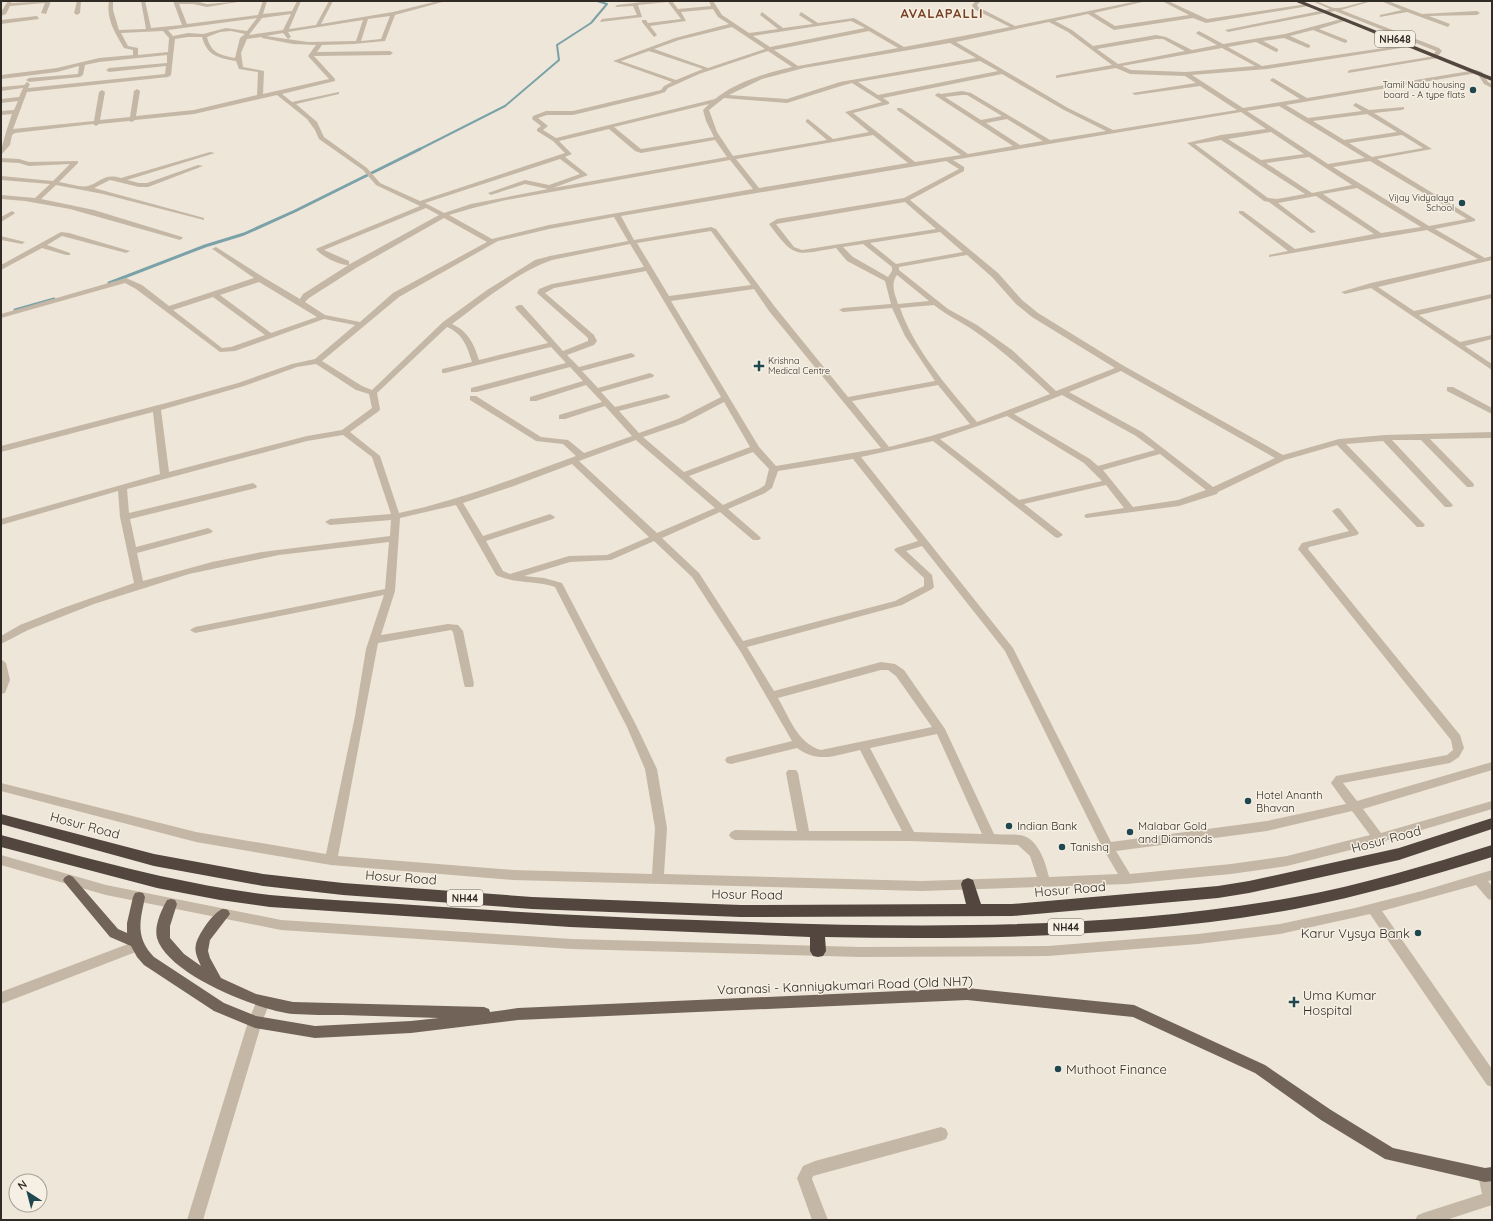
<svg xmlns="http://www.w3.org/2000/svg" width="1493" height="1221" viewBox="0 0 1493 1221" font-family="Quicksand,sans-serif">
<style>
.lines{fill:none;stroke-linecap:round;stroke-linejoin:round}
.stream-far1{stroke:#7aa2a8;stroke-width:2}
.stream{stroke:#7aa2a8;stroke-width:3}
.minor{fill:#c5b7a5;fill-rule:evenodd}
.major{fill:#726358;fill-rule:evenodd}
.highway{fill:#52463e;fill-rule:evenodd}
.poi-dot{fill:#1f474f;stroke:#f6f0e4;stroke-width:1.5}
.labels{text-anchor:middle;stroke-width:3;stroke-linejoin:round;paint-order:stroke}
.far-poi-label{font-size:9px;fill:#312b26;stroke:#f6f0e4;text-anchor:end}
.shield{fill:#f6f0e4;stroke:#6c665f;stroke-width:1}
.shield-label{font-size:10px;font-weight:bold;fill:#312b26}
.poi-label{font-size:11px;fill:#312b26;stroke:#f6f0e4;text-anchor:start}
.far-district-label{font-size:13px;font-weight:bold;letter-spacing:1px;fill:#794226;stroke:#f6f0e4}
.near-street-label{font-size:13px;fill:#312b26;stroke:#f6f0e4}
.near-poi-label{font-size:13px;fill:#312b26;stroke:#f6f0e4;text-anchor:start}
</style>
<rect width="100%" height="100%" fill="#eee6d8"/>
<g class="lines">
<path class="stream-far1" d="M418,150l87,-44 54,-46 -2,-15 34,-22 16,-19 -10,-3"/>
<path class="stream" d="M109,283l96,-37 39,-12 51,-23 125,-62
M15,310l39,-11"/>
<path class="minor" d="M8,1h4l-1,2 40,-2 -5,13 -5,-1 4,-10 -35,3 -4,8 -5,2v-4z
M77,1h4l-1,12 -3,2 -3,-2z
M109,1h4v9l6,20 27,-1 -5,-28h4l6,27 31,-3 -9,-24h22l12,3 37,-3 -37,6 -14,-3h-14l8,20 71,-9 5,-14h4l-4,13 29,-3 5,-10h4l-12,28 27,-4 13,-24h4l-12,23 72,-12 45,-11h8l-51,14 -10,26 -32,3 -31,1 -5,7 73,-1 3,2 -3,2 -76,1 21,23v2l-53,13 10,8 47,-10v2l-43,10 21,18 7,15 43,31 13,15 40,18 145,-48 -12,-12 -16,-10v-2l4,-3 -9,-7 1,-3 13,-5h27l88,-21 3,-4 8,-4 -59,-21 62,-23 54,-14 -11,-7 -5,-8 -32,3 5,9 -36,5 7,9 -3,2 -12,-15v-2h4l2,3 33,-4 -13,-17 -30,3 4,12 -42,5 2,-3 35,-4 -4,-9 -18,1 2,-2 34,-4h21l6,8 33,-3 -2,-5h4l9,14 27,18 29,-4 -18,-14 2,-3 21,16 30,-4 -14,-9 2,-3 17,11 36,-5 50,29 106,-20 -36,-18 -2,-4 4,-4h5l-4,4 1,2 37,19 123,-25h9l-53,12 21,13 74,-11 -27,-14h6l39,18 100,-15 2,2 -103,17 -13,-5 -79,12 -26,-16 -33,7 17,9 21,16 63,-11 10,2 26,13 25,-5 -20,-11 -1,-1 3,-2 24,13 62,-10 60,-16 3,2 -29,9 28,11v2l-2,1 -32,-13 -23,6 20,9v2l-2,1 -24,-10 -21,3 15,8v2l-2,1 -20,-10 -28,5 34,19 149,-22 3,2 -147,23 -75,6 51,33 57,-9 -29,-18 -1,-1 3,-2 34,20 169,-28 6,2 6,10 4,2v4l-8,-4 -7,-11 -191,32 22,13 54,-7 -8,-5 -1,-1 3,-2 13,7 35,-3v2l-2,1 -28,3 58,36 -55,10 98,60v2l-40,8 50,29 7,-2v4l-114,27 36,24 78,-17v4l-73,17 41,27 32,-7v4l-27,7 27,18v6l-121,-82 -26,6 -4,-2 30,-9 107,-24 -51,-29 -158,27v-2l19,-4 -49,-38v-2h4l52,38 79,-15 -58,-38 -38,7 38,29 -5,1 -42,-31 -5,-1 -77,-58 34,-8 45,-6 -25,-17 -288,48 11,7v4l-54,29 88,73 24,27 16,13 86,53 159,89 56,-16 46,-4 107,-3v6l-62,1 43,44 1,2 -1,2h-6l-46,-47h-29l59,63 2,2 -2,2h-6l-62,-66 -37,3 77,79 2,2 -2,2h-6l-80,-82 -52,15 -67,32 -1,2 -38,12 -93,12 -2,-2 2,-2 38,-6 -18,-23 -82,19 37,29 2,2 -5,3 -3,-1 -122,-96 -72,16 152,191 98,194 156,-21 79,-17 -15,-21 5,-7 111,-21 6,-5 -2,-10 -153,-191 4,-6 47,-12 -17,-20 5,-3 3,1 19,24 -2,2 -48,12 -1,2 152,186 4,13 -5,9 -9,6 -107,20 14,18 135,-39v8l-129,39 18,24 111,-32v8l-114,34 -91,23 -56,8 -104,10 -205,7 -409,-11 -182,-15 -135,-23 -195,-51v-8l195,49 130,22 29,-138 11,-67 18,-54 -189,38 -5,-3 5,-3 190,-38 4,-47 -110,13 -90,19 -95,30 -66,26 -27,14v-8l19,-11 43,-17 71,-25 -14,-66 -2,-26 -117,34v-6l159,-45 -7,-62 -152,40v-6l169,-44 68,-19 54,-19 23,-5 40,-34 -31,-6 -89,32 -15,1 -84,-63 -11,-6 -124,35v-4l125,-36 16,7 27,21 85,-28 -40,-28 -2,-1 4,-2 47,30 37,22 3,-5 47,-30 89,-49 -13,-7 -102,42 25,11v4c-9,1 -28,-9 -33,-16l2,-1 102,-42 -44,-21 -13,-15 -44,-31 -4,-9 -8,-11 -30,-24 -83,19 -59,6 -3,2 -3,-1 -30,3 -3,2 -3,-2 -78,9 -3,2 -2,10 -9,10c0,-9 8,-32 11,-41l-11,1v-4l13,-1 4,-9 -17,2v-4l18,-2 4,-9 -22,3v-4l23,-2 3,-3 3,2 -2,4 137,-14 1,-8 -57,6 -3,-2 3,-2 58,-5v-8l-68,7 -14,3 -2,10 -3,2 -51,5 -3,-2 3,-2 49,-4 1,-8 -22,6 -56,7v-4l56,-7 42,-10 34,-3v-5l-9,-2c-9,-15 -18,-29 -15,-47zM291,14l-8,16 -34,5 13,-17zM390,16l-9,23 -20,2 7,-22zM257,18l-10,13 -21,-3 -23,6 -15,-1 -15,3 -5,-6zM363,20l-7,21 -48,1 -42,-6 17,-3 5,6 3,-2 -3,-5zM851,21l14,7 -95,19 -17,-11zM1049,22l19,10 44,33 -54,10 -2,1v2l60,-10 14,6 55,2 11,7 -64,10 3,2 65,-9 37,24 -124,20 -45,-22 -112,-66zM732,27l33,22 -57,19 -54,-19 25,-9zM163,31l6,7 -1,14 -30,3v-7l-10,-2 -7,-13zM231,31l14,3 -5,4 -5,20c-15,-3 -24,-5 -28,-21l13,-5zM869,31l29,17 -100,18 -24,-16zM188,37h14c5,19 17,21 34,24l3,8 19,3 -1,23 -63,15 -58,6 4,-25 -3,-2 -3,2 -4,26 -30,3 5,-28 -3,-2 -3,2 -5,29 -81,8 14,-37 141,-15 3,-2 4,-36zM262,37v1l31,6 23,1 -8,11 21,23 -66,15 1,-23 -21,-4 -2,-14 6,-14zM1156,39h7l22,12 -67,13 -21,-15zM950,43l26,15 -136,24 -53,17 -58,-4 33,-16 42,-11zM1222,48l33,18 -69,6 -55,-2 -9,-4zM649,51l54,18 -27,11 -55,-19zM768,51l24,16c-26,6 -56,15 -77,32l-159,39 -13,-8 5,-4 -10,-8 9,-3h26l79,-19 13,-4 3,-4 31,-14zM980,61l18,10 -120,24 -20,-13zM1002,74l62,36 42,21 -56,9 -79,-47 -9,-2 -21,3 -3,-1 -3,2 1,1 77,50 -45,8 -67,-46h-4v2l64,45 -46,7 -62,-49 36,-9v-2l-6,-4zM852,83l30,19 -37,10 24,20 -36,7 -25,-20 -2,1v2l21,18 -94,16 -16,-24 -8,-22 15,-12 63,5 54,-17zM962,95h5l35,21 -21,4 -36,-23zM709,104l-6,6 3,11 8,16 -73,12 -27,-22zM1279,106l86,52 -37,6 -81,-53zM1367,114l30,18 -53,8 -31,-19zM1007,119l36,22 -23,4 -34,-22zM609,129l26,22 6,2 74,-13 12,17 -174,31 35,-13 -23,-18 7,-3 -13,-13zM1271,132l33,22 -43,6 -33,-21zM873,135l35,28 -149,25 -23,-29zM1402,135l21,13 -51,9 -23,-14zM1221,140l84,54 -28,5 -9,-1 -73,-54zM1309,157l43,28 -40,8 -46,-30zM560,159l20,15 -31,11 -24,-5 -37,13 3,2 34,-11 23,5 -77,15 -27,9 -19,-10zM730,160l23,29 -204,36 -57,14 -43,-24 24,-7 33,-8zM946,161l13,8 -55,29 -127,21 -8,5c26,35 26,31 67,24l11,13 38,20 6,23 -48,4 -4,2 4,2 49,-4 13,28 30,45 -87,16 -73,-90 -59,-78 -5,-2 -77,13 -13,-24zM1370,161l97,58 -38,7 -96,-59zM1357,188l64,39 -40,6 -58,-39zM905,202l31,27 -134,21 -8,-3 -18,-23zM614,217l14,24 -78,15 -15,4 -48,30 -44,32 -71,68 -10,-4 -40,-25 77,-64 99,-56 51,-12zM444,218l43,24 -94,51 -33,29 -35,-7 -20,-13 4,-4 47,-30zM711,231l40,54 -82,11 -32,-53zM940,232l23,20 -67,12 -26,-21zM630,244l14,23 -92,17 -13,5 -2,4 51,45v3l-25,10 -41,-46h-3l-4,2 1,2 32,34 -69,17c-5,-16 -11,-29 -27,-36 28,-21 67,-53 100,-64zM863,244l29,23v4l-4,6 -35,-20 -10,-10zM967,255l25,22 24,27 16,13 83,51 -59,23 -44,-41 -35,-25 -29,-16 -49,-39v-3zM646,271l75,126 -43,22 -39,14 -20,-22 50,-13 1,-2 -4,-2 -51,13 -14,-15 52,-15 1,-2 -4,-2 -52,15 -16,-17 52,-14 1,-2 -4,-2 -52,14 -12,-12 27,-10 3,-4 -3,-6 -49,-42 9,-5zM897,275l32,26 -31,3c-3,-10 -8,-20 -1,-29zM259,282l58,35 -46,16 -51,-38zM754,289l15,22 112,137 -105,18 -17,-19 -88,-146zM213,297l52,38 -34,12 -9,1 -49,-38zM934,305c12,10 26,16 39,25 28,19 52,41 77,64l-73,28c-29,-35 -62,-71 -77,-114zM447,327c16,7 20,19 25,35l-30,7v4h3l106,-26 15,16 -95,25v4h6l93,-25 13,14 -53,16v4h6l50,-16 16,17 -43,13v4h6l40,-13 27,30 -48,17 -16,-13 -27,-3 -65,-41h-6v4l66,41 27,3 13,12c-59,21 -115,44 -177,57l-19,-57 -30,-24 29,-21 1,-2 -3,-16zM316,364l40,26 13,4 3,14 -30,22 -35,6 -138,36 -8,-62 83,-24 53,-19zM1121,371l154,87 -62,29 -71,-55 -73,-40zM938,385l32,39 -39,12 -42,11 -37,-46zM1062,395l74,41 19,14 -57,16 -8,-7 -76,-45zM724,402l26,45 -66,25 -41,-35 41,-14zM1007,416l77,47 18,18 -83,19 -79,-61zM343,435l29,22 19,57 -61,5 -5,3 5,3 61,-5 -1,16 -128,16 -50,10 -69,19 -6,-28 74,-20 2,-2 -5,-3 -72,19 -6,-28 126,-31 1,-2 -4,-3 -124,30 -2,-24 180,-48zM636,440l2,2 77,66 -58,25 -78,-72zM753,452l16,17 -4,16 -6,4 -36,16 -34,-29zM1160,454l46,36 -28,10 -45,7 -30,-37zM853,459l65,82 -22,7 -2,2 30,28v8l-29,15 -152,40 -44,-68 -37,-35 58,-26 33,28h6l2,-2 -2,-2 -31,-27 37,-16 7,-5 6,-17zM572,464l77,73 -42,18 -38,1 -59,18 -7,-3 -17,-30 67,-22 2,-2 -5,-3 -3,1 -64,21 -20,-33 48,-16zM456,505l40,70c19,9 40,5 59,12l72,140 18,42 10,59 -3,46 -139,-4 -175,-14 40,-213 73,-13 2,2 11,52 1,3h8l1,-3 -11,-53 -5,-6 -10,-1 -67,11 14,-44 5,-73zM654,541l38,36 50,77 50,87 -65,16 -2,3 2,3 4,1 66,-16c21,16 40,7 63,2l42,81h-93l-11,-58 -2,-3h-8l-2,3 11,58 -62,-1 -4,2 -2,3 2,3 4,2 175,1 108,4 12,11 7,21 -115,4 -258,-7 3,-46 -10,-59 -20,-42 -75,-144 -18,-5 -20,-2 46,-14 41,-2zM922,546l83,105 97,196 16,27 -69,3c-4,-16 -11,-39 -29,-42 -9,-1 -17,0 -26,-1l-49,-105 -41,-59 -9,-6 -14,-2 -107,29 -27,-44 155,-42 30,-16 2,-2 -2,-12 -26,-24zM881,670h7l8,6 36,51 -111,23c-23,-6 -32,-33 -43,-52zM937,734l45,100 -68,-2 -44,-84zM1352,811l18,24 -83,21 -56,8 -101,10 -14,-23 151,-20z
M1193,1h39l-2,1h-35z
M1312,1c9,0 15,6 23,7 9,1 26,-7 37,-7l-31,9 98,38 3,3 -4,5 6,1 -96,16v-2l2,-1 85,-14 -2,-1 3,-4 -101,-40 -107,21 -3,-2 105,-21z
M1381,1h7l34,13 55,-3 3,2 -3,2 -48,1 21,8 -2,3 -41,-15 -27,5v-2l22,-5z
M37,16l2,3 -38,5v-4z
M210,152l5,1 -88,27 12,3h8l51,-18 5,1 -55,21h-9l-29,-7 -16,8 110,30v2l-101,-26 -47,-9 -15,14 53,11 88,27 1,1 -3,2 -110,-31 -45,-8 -24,-2v-4l34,3 15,-14 -49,-4v-4l52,5 17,-17 -41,2 -10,-3 -18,-1v-4l18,1 10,3 49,-1v2l-19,19c7,1 23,6 29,4 13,-4 16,-13 33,-8z
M12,211l3,2 -1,1 -13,8v-5z
M61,232l8,1 61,18 -4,2 -64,-17 -15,9 23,8v2h-4l-24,-7 -41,22v-5z
M1,236l24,6 -3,2 -21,-4z
M1447,387h6l39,21v6l-45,-23z
M1,659l5,4 4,17 -5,13 -4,1z
M1,855l105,30 175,35 291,19 288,8 188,-1 150,-12 82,-10 75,-16 67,-17 70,-21v10l-4,1 4,5v14l-4,-1 -12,-14 -94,26 110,158v18l-5,-2 -117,-171 -90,20 -82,10 -150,12 -188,1 -288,-8 -291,-19 -175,-35 -105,-30z
M136,941l5,1 1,4 -1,4 -140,54v-12z
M263,996l5,2 2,4 -8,20 -59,198h-16l61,-198 10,-24z
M941,1127l5,2 2,5 -2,5 -5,2 -128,35 -1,3 16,41h-16l-15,-42 6,-12 12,-5z
M1485,1168l5,2 2,4v31l-46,15h-31l3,-5 5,-2 59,-19 -4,-19 2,-5z"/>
<path class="major" d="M69,875l4,2 45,52 9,4v-10l6,-26 2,-4 4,-1 4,1 2,4c-5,25 -10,40 9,60l70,46 32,13 59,10 96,-5 28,-3c-32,-1 -64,-2 -97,-3 -16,0 -32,0 -48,-1 -35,-3 -127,-40 -137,-76 -3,-12 4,-27 10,-38l4,-1 4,1 2,4 -7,22v12l14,16 17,12c-3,-7 -7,-14 -5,-22 2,-9 15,-28 23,-33 3,-3 6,-2 9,-1l2,4 -20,26 -2,11 2,7 11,20 35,16 37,8 191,5 5,2 1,3 28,-4 449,-20 167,17 131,60 66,45 62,38 92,20 7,-1v14l-7,1 -100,-23 -64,-39 -66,-47 -122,-56 -166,-17 -449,20 -107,13 -96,5 -60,-10 -41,-17 -70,-46 -7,-8 -6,-11 -21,-9 -45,-54 -2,-3 2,-3z"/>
<path class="highway" d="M1294,1h8l190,76v4z
M1,814l153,40 109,20 80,9 189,14 209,8 225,-1 -5,-20 2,-4 5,-2 5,2 8,24h31l206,-18 31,-5 150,-33 93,-30v11l-93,31 -150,33 -31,5 -206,18 -271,1 -209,-8 -189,-14 -80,-9 -109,-20 -153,-42z
M1,835c89,24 177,49 269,60 43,4 86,6 129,9 99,7 198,13 297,16 199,8 401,12 599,-23 67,-12 132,-32 197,-52v12c-65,20 -130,39 -197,52 -154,28 -313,31 -470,28l1,14 -3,5 -5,1 -5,-1 -3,-5v-14l-240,-10 -300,-20 -50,-7 -63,-12 -156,-41z"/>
</g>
<g class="poi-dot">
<circle cx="1473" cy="90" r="4"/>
<circle cx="1462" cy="203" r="4"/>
<path d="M757 360h4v4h4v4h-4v4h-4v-4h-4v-4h4z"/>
<circle cx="1248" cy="801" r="4"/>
<circle cx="1009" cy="826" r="4"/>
<circle cx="1130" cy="832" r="4"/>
<circle cx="1062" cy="847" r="4"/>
<circle cx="1418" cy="933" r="4"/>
<path d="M1292 996h4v4h4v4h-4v4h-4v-4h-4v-4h4z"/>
<circle cx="1058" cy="1069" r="4"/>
</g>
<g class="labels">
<g class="far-poi-label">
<text x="1465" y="88">Tamil Nadu housing<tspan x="1465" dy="10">board - A type flats</tspan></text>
<text x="1454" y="201">Vijay Vidyalaya<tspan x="1454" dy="10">School</tspan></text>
<text x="768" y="364" text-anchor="start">Krishna<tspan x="768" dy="10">Medical Centre</tspan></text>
</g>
<g class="shield">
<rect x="1375" y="31" width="40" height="16" rx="3"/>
<rect x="447" y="890" width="36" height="16" rx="3"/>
<rect x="1048" y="919" width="36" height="16" rx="3"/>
</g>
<g class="shield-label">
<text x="1395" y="43">NH648</text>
<text x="465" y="902">NH44</text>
<text x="1066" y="931">NH44</text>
</g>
<g class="poi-label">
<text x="1256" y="799">Hotel Ananth<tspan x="1256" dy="13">Bhavan</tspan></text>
<text x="1017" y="830">Indian Bank</text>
<text x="1138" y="830">Malabar Gold<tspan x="1138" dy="13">and Diamonds</tspan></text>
<text x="1070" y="851">Tanishq</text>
</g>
<g class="far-district-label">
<text x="942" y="18">AVALAPALLI</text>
</g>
<g class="near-street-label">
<text transform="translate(85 825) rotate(15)" y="5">Hosur Road</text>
<text transform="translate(1386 839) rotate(-15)" y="5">Hosur Road</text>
<text transform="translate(401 877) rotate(4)" y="5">Hosur Road</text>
<text transform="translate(1070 889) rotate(-5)" y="5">Hosur Road</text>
<text transform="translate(747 894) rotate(1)" y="5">Hosur Road</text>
<text transform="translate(845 985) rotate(-2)" y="5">Varanasi - Kanniyakumari Road (Old NH7)</text>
</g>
<g class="near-poi-label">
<text x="1410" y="938" text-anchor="end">Karur Vysya Bank</text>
<text x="1303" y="1000">Uma Kumar<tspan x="1303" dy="15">Hospital</tspan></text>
<text x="1066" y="1074">Muthoot Finance</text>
</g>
</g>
<rect width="1493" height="1221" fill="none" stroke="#312b26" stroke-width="4"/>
<g transform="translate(28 1193) rotate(324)"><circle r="19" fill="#f6f0e4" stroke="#a7a198"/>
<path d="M0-3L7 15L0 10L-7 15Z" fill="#1f474f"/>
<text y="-6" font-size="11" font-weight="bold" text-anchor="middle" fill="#312b26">N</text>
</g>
</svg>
